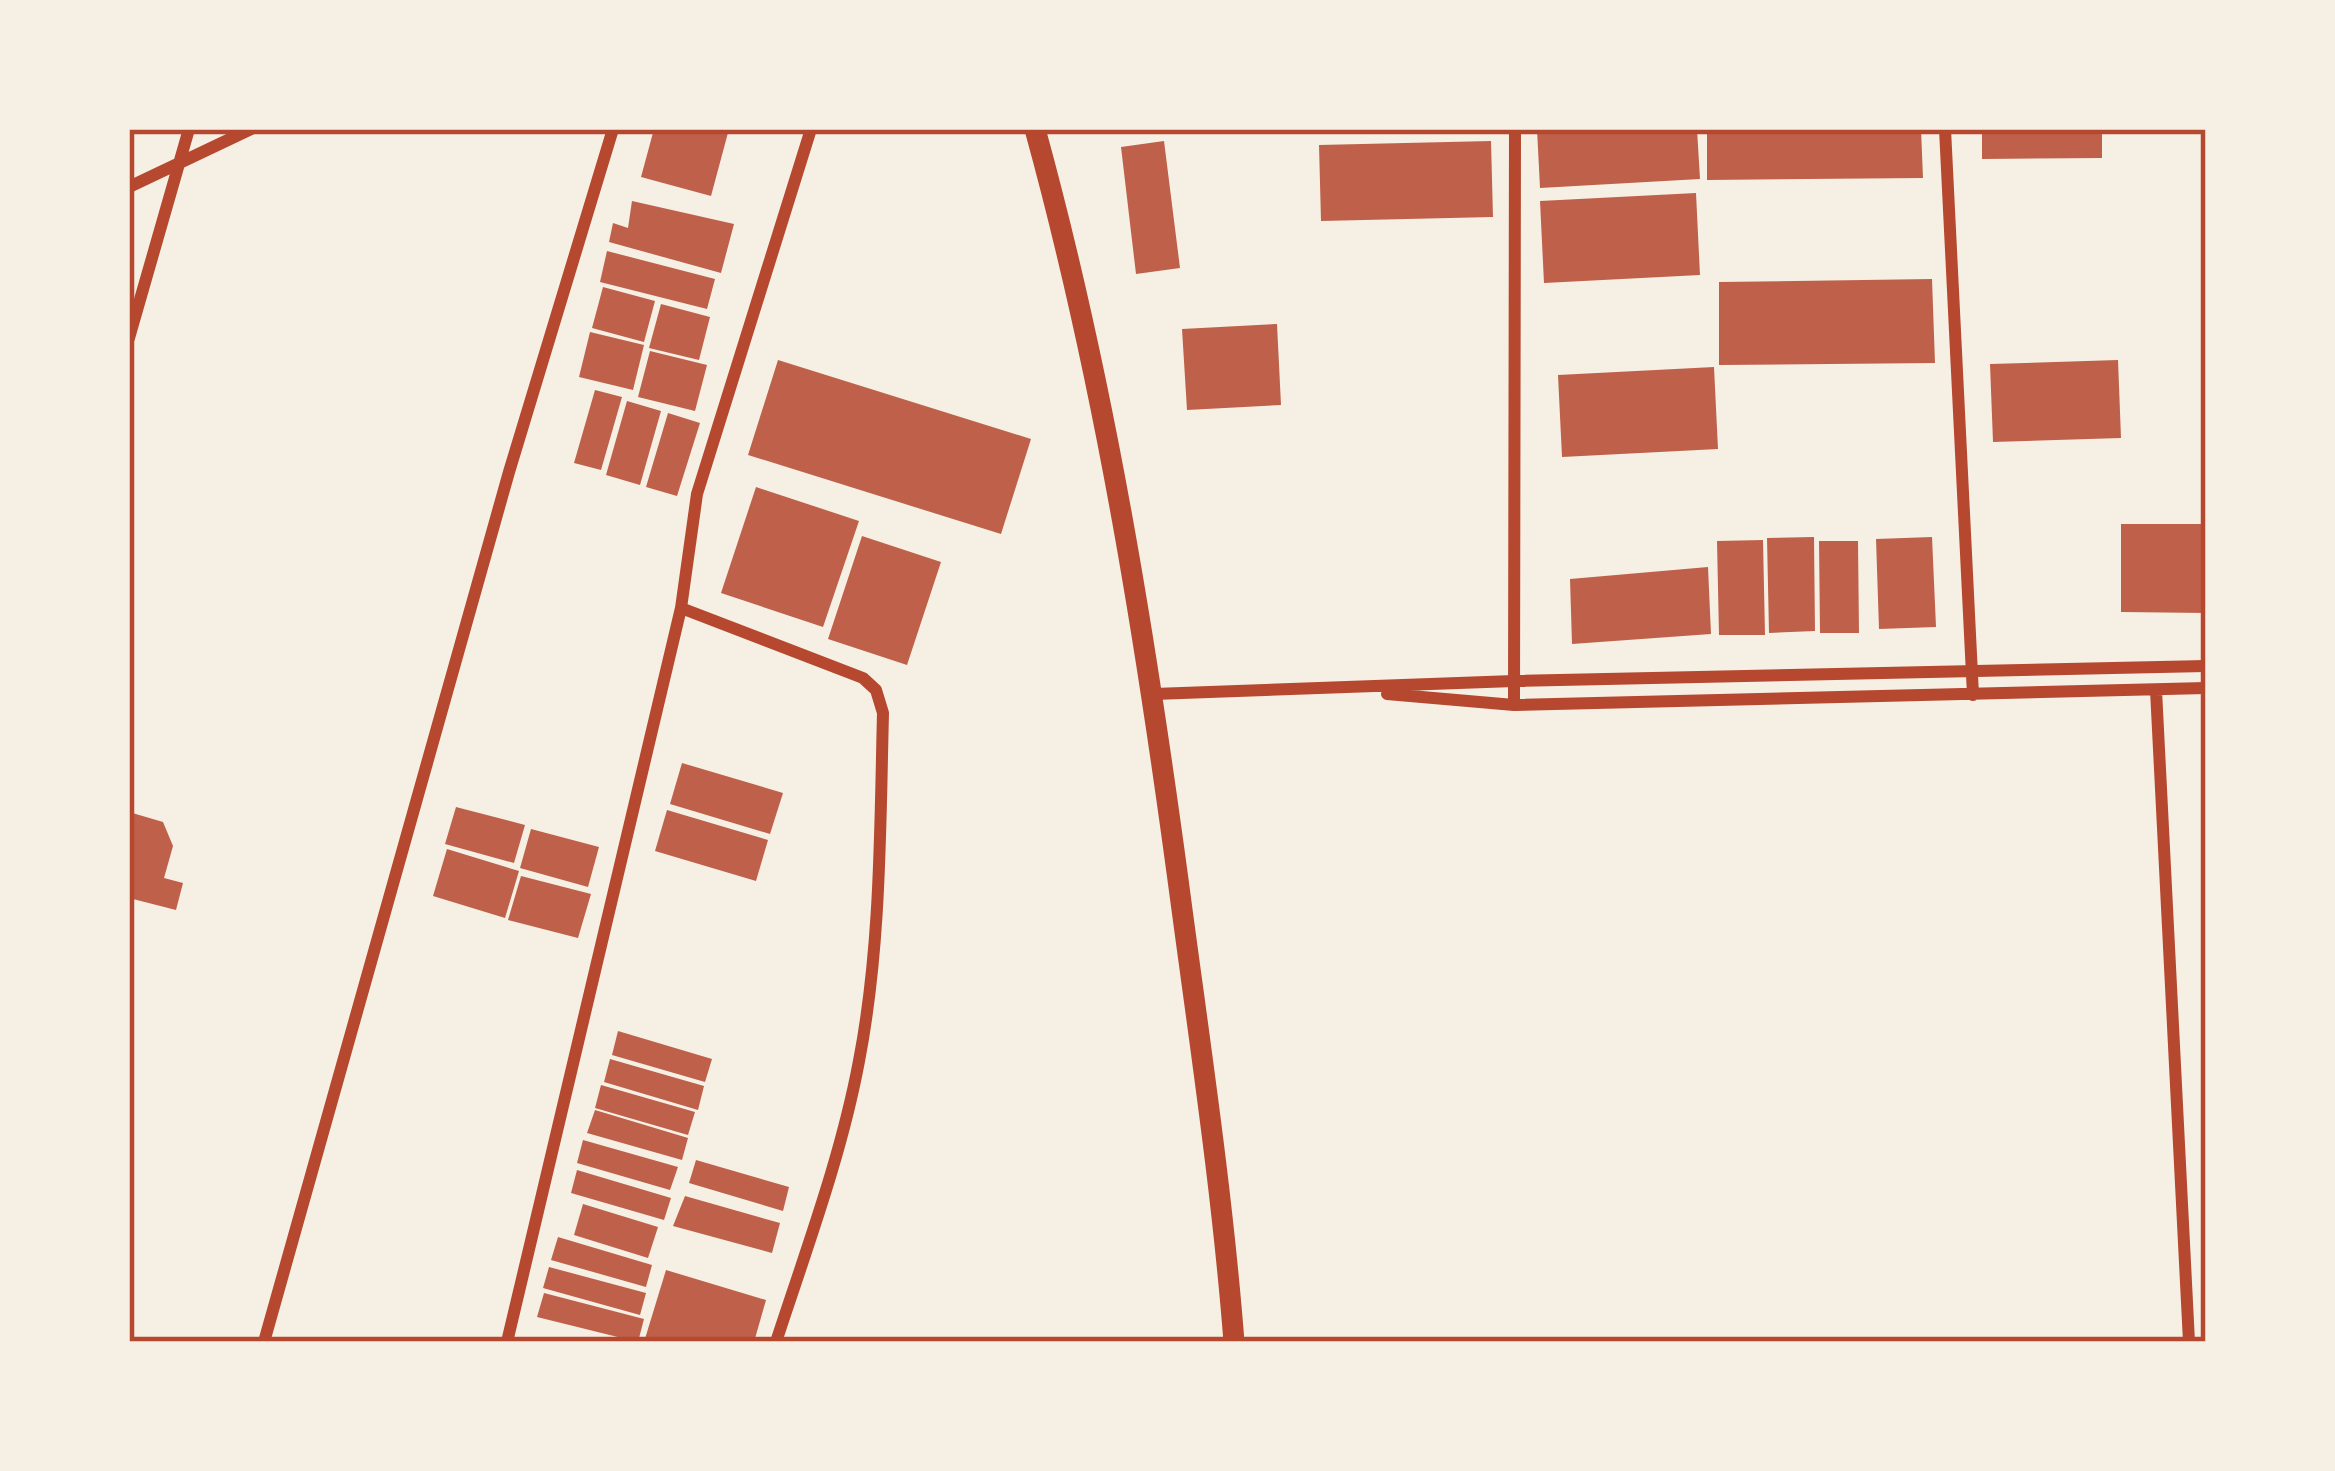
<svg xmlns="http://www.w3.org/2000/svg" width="2335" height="1471" viewBox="0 0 2335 1471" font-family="Barlow,sans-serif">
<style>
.building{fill:#bf614a}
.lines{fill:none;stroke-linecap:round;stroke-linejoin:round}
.minor{stroke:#b5482f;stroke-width:12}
.tertiary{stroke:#b5482f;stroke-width:21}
.neatline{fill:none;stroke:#b5482f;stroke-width:4.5}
</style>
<rect width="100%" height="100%" fill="#f6efe4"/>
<path class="building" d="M654,129h75l-18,67 -70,-19z
M1537,129h160l3,50 -160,9z
M1707,129h214l2,49 -216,2z
M1982,129h120v29l-120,1z
M1164,141l16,127 -44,6 -15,-127z
M1491,141l2,76 -172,4 -2,-76z
M1696,193l4,82 -156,8 -4,-82z
M632,201l102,23 -13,49 -112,-31 4,-19 15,5z
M607,251l108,28 -8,30 -107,-27z
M1932,279l3,84 -216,2v-83z
M603,287l52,14 -11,41 -52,-14z
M661,304l49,13 -11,43 -50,-12z
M1277,324l4,81 -94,5 -5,-81z
M590,332l54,13 -11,45 -54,-13z
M650,351l57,14 -12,46 -57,-14z
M778,360l253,79 -30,95 -253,-79z
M2118,360l3,78 -128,4 -3,-78z
M1714,367l4,82 -156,8 -4,-82z
M595,390l27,7 -21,73 -27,-7z
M627,401l34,10 -21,74 -34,-10z
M668,413l32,10 -23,73 -31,-9z
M756,487l103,34 -36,106 -102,-34z
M2121,524h85v89l-85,-1z
M862,536l79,26 -34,103 -79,-26z
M1814,537l1,94 -46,2 -2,-95z
M1932,537l4,90 -57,2 -3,-90z
M1763,540l2,95h-46l-2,-94z
M1819,541h39l1,92h-39z
M1708,567l3,67 -139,10 -2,-65z
M682,763l101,30 -13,41 -100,-30z
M456,807l69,18 -11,38 -69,-19z
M667,810l101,30 -12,41 -101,-30z
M129,812l34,10 10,24 -9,32 19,5 -7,27 -47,-12z
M531,829l68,18 -11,40 -68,-19z
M447,849l72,22 -14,47 -72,-22z
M521,876l70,18 -13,44 -70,-18z
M618,1031l94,28 -7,23 -93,-27z
M610,1059l94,27 -6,24 -94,-28z
M601,1085l94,27 -7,23 -93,-27z
M595,1110l93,28 -6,22 -95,-27z
M583,1140l95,27 -8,23 -93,-27z
M696,1160l93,27 -6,24 -94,-28z
M577,1170l94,28 -7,22 -93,-27z
M685,1196l95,27 -8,30 -99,-27z
M583,1204l75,23 -10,31 -74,-23z
M558,1237l94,28 -6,22 -95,-27z
M549,1267l97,26 -6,22 -97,-27z
M666,1270l100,30 -12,42h-110z
M544,1293l100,26 -6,23 -101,-25z"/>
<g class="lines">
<path class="minor" d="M1945,129l28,566
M129,187l122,-58
M129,338l60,-209
M681,608l182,70 13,12 7,23c-3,115 -2,234 -24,348 -18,96 -53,189 -83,281
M2156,690l33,652
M1154,694l360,-13 692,-15
M1387,694l127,11 692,-17
M1514,705l1,-576
M264,1342l245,-870 104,-343
M507,1342l174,-734 16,-114 114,-365"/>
<path class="tertiary" d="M1035,129c71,258 113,523 148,788 19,141 40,283 51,425"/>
</g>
<rect width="2335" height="1471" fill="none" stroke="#f6efe4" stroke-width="264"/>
<rect x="132" y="132" width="2071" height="1207" class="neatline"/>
</svg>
